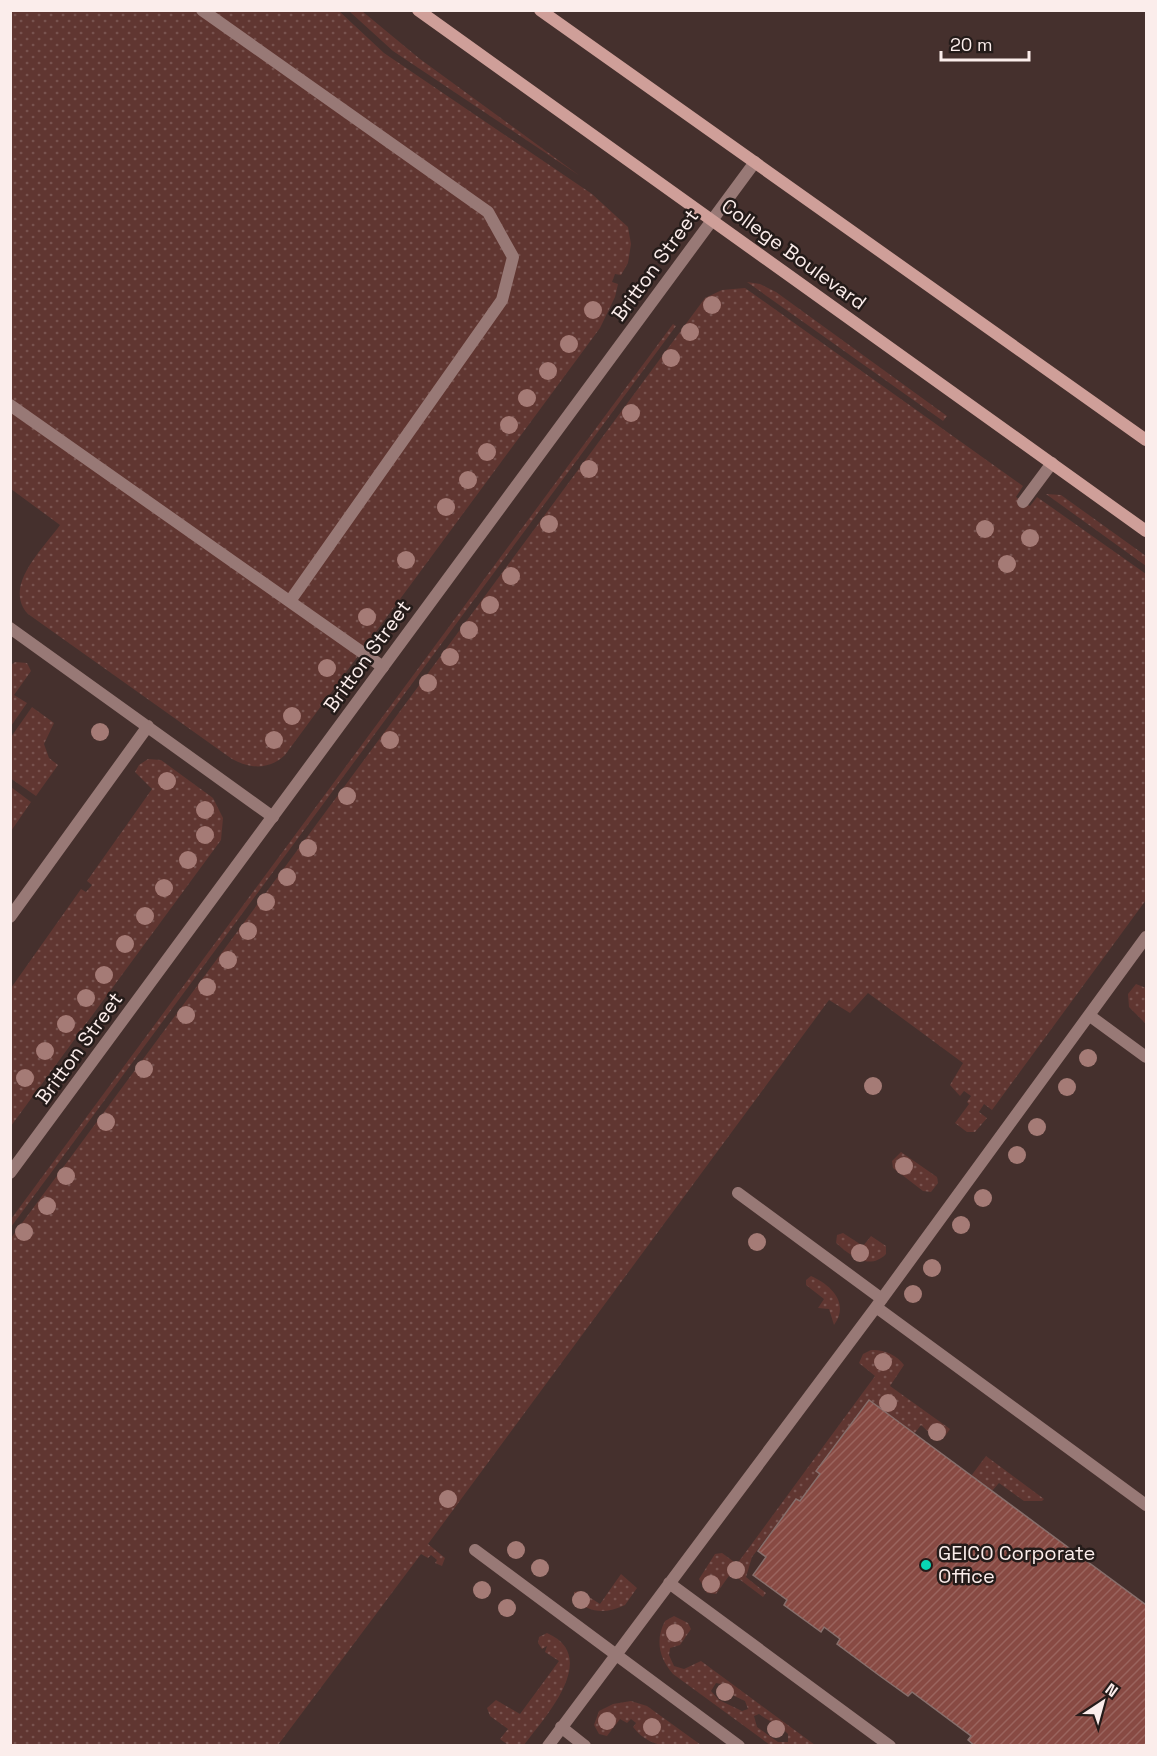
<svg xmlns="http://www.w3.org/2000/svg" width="1157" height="1756" viewBox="0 0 1157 1756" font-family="'Space Grotesk',sans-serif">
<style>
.grass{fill:url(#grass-dots);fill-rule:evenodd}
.building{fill:url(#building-hatch);stroke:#886f6c;stroke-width:1.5}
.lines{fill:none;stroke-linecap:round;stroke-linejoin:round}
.lane{stroke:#987976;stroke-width:12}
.street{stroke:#987976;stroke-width:12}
.secondary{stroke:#cf9f99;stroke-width:12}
.tree{fill:#a57b76}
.poi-dot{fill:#09d5b5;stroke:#241b19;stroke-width:2}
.labels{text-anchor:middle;stroke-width:5;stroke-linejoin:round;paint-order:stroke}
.street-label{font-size:20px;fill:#fbedeb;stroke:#241b19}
.poi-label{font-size:20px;fill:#fbedeb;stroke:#241b19;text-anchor:start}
</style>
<defs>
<pattern id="grass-dots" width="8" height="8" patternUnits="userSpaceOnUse" patternTransform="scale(1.5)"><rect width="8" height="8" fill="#603631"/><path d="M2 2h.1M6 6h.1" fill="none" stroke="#78534f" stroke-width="1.8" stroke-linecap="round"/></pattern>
<pattern id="building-hatch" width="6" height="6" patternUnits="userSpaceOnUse" patternTransform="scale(1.5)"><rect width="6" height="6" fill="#884a43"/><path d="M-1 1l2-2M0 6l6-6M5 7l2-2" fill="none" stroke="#9a645e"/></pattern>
</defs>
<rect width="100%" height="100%" fill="#45302d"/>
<path class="grass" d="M11,11h328l45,42 208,141 36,33 3,17 -3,19 -7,12 -6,-1 -3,8 6,2 -3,13 -15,31 -315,427c-16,15 -35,14 -53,4l-204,-145c-26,-28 16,-66 32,-89l-49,-36z
M349,11h13l58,48 160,117 -187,-125z
M747,282l13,2 16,8 171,124 -4,5z
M745,288l278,198 -7,11 14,9 7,-9 109,77v326l-154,210 -8,-6 -5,8 8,6 -12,14h-8l-12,-9 14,-19 -2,-2 4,-6 -7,-5 -4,5 -10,-11 13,-22 -95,-70 -18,20 -21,-13 -401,544 17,14 -3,8 -7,-3 2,-3 -6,-5 -3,3 -7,-4 -143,191 -267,1v-508l694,-940 17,-8z
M673,324l3,2 -665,901v-8z
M1046,494l15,1 85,61v10z
M15,662l12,1 4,8 -17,24 13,8 -16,23v-61z
M32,707l22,16 -10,21 5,14 9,7 -22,31 -26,-18 1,-41z
M148,759l13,1 52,38 10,20 -2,22 -210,286v-138l70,-99 5,3 6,-7 -5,-4 65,-92 -17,-17 4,-7z
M11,787l20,15 -20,29z
M1136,984l10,4v36l-17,-17 -1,-13z
M901,1152l36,25 1,6 -7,9 -8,-1 -30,-23 -1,-7z
M843,1233l20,13 8,-10 15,10v8c-17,17 -35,2 -50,-11l1,-8z
M811,1276c20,9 39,27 23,49l-5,-16 -11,-1 6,-9 -18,-14v-5z
M871,1350c12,-1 26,5 33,15l-14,21 60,43 -5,7 -10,2 -14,-13 -7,9 -46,-33 -51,70 3,3 -20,27 -4,-2 -44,58 -6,20 20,16 -3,4 -32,-24 -15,21 -9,-1 -8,-14 16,-25 7,-1 15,11 138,-188 -16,-13 4,-9z
M986,1456l58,43 -2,2h-18l-25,-18 -7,8 -21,-15z
M621,1574l16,14 -12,17c-19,9 -36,9 -51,-7v-6l6,-1 20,13z
M674,1616l14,7 3,6 -11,16 -10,3 -1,7 5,11 10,3 17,-8 114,84h-45l-97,-71c-14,-16 -18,-34 -8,-53zM716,1683l5,1 9,10 15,7 3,8 -6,2 -23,-11 -8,-9zM759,1714c9,7 21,11 29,20v8h-10l-21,-15 -3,-11z
M547,1633c55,24 -4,86 -23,112h-16l-8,-6 8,-10 -18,-13 -3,-8 9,-8 24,14 39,-53 -14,-9 2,-6 -5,3 -4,-6 1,-6z
M631,1701l16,5 54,39c-27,1 -49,6 -68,-18l3,-4 -5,-4 -4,4 -7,-4 -13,17 -8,-2 -5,-9 5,-14 14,-7z"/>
<path class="building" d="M869,1400l277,205v141h-171l-7,-6 3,-4 -59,-44 -4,4 -28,-20 -43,-32 3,-5 -16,-12 -3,5 -37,-27 3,-5 -34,-25 13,-18 -8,-6 38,-52 4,2 20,-27 -4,-3z"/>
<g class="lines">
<path class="lane" d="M202,10l286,202 25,45 -11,43 -212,301
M10,405l373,262
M1023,502l29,-39
M10,628l263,189
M10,917l138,-191
M1090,1016l56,41
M738,1193l144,106
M876,1307l270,198
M475,1550l264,196
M669,1583l221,163
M561,1727l24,19
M548,1746l328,-439 270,-370"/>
<path class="street" d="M10,1173l745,-1011"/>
<path class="secondary" d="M418,10l728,521
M540,10l606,430"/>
</g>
<g class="tree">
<circle cx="712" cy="305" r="9"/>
<circle cx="593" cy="310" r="9"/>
<circle cx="690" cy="332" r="9"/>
<circle cx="569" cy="344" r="9"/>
<circle cx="671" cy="358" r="9"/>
<circle cx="548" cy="371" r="9"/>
<circle cx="527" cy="398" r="9"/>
<circle cx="631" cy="413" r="9"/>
<circle cx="509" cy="425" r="9"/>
<circle cx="487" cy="452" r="9"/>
<circle cx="589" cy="469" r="9"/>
<circle cx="468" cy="480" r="9"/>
<circle cx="446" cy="507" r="9"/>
<circle cx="549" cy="524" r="9"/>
<circle cx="985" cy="529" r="9"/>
<circle cx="1030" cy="538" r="9"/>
<circle cx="406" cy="560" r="9"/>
<circle cx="1007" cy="564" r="9"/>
<circle cx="511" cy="576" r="9"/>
<circle cx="490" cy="605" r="9"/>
<circle cx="367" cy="617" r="9"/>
<circle cx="469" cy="630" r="9"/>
<circle cx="450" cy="657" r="9"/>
<circle cx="327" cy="668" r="9"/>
<circle cx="428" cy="683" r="9"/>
<circle cx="292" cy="716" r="9"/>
<circle cx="100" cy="732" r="9"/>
<circle cx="274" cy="740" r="9"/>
<circle cx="390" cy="740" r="9"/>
<circle cx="167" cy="781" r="9"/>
<circle cx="347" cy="796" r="9"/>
<circle cx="205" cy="810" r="9"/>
<circle cx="205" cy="835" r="9"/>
<circle cx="308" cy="848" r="9"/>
<circle cx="188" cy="860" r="9"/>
<circle cx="287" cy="877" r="9"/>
<circle cx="164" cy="888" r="9"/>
<circle cx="266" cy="902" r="9"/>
<circle cx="145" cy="916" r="9"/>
<circle cx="248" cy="931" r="9"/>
<circle cx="125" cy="944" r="9"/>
<circle cx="228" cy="960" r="9"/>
<circle cx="104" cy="975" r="9"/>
<circle cx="207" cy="987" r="9"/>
<circle cx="86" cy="998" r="9"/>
<circle cx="186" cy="1015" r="9"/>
<circle cx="66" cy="1024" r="9"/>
<circle cx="45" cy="1051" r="9"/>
<circle cx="1088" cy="1058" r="9"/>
<circle cx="144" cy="1069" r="9"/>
<circle cx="25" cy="1078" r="9"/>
<circle cx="873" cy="1086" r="9"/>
<circle cx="1067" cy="1087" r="9"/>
<circle cx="106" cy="1122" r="9"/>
<circle cx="1037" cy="1127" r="9"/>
<circle cx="1017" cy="1155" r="9"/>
<circle cx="904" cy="1166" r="9"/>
<circle cx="66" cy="1176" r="9"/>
<circle cx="983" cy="1198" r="9"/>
<circle cx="47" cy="1206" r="9"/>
<circle cx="961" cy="1225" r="9"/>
<circle cx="24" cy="1232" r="9"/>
<circle cx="757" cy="1242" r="9"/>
<circle cx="860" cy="1253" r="9"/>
<circle cx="932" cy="1268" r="9"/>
<circle cx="913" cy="1294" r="9"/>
<circle cx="883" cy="1362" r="9"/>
<circle cx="888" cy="1403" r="9"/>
<circle cx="937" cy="1432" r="9"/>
<circle cx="448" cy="1499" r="9"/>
<circle cx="516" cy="1550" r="9"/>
<circle cx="540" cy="1568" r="9"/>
<circle cx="736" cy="1570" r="9"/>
<circle cx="711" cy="1584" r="9"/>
<circle cx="482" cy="1590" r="9"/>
<circle cx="581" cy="1600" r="9"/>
<circle cx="507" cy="1608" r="9"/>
<circle cx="675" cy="1633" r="9"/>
<circle cx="725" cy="1692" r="9"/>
<circle cx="607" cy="1721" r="9"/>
<circle cx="652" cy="1727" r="9"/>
<circle cx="776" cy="1729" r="9"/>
</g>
<circle class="poi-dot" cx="926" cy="1565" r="6"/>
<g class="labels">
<g class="street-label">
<text transform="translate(794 254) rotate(36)" y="7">College Boulevard</text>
<text transform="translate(655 265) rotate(-54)" y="7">Britton Street</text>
<text transform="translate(367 656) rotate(-54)" y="7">Britton Street</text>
<text transform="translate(79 1048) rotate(-54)" y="7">Britton Street</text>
</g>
<g class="poi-label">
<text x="938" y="1560">GEICO Corporate<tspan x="938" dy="23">Office</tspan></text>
</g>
</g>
<rect width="1157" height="1756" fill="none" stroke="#fbedeb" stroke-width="24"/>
<g transform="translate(1103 1702) rotate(36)" stroke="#241b19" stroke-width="4.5" paint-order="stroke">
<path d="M0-4.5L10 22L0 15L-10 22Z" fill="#fbedeb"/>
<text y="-9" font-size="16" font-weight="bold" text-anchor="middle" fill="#fbedeb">N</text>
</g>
<path d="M941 51v9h88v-9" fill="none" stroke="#fbedeb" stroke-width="3"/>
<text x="950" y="51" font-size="18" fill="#fbedeb" stroke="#241b19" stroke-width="4.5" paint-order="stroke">20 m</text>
</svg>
